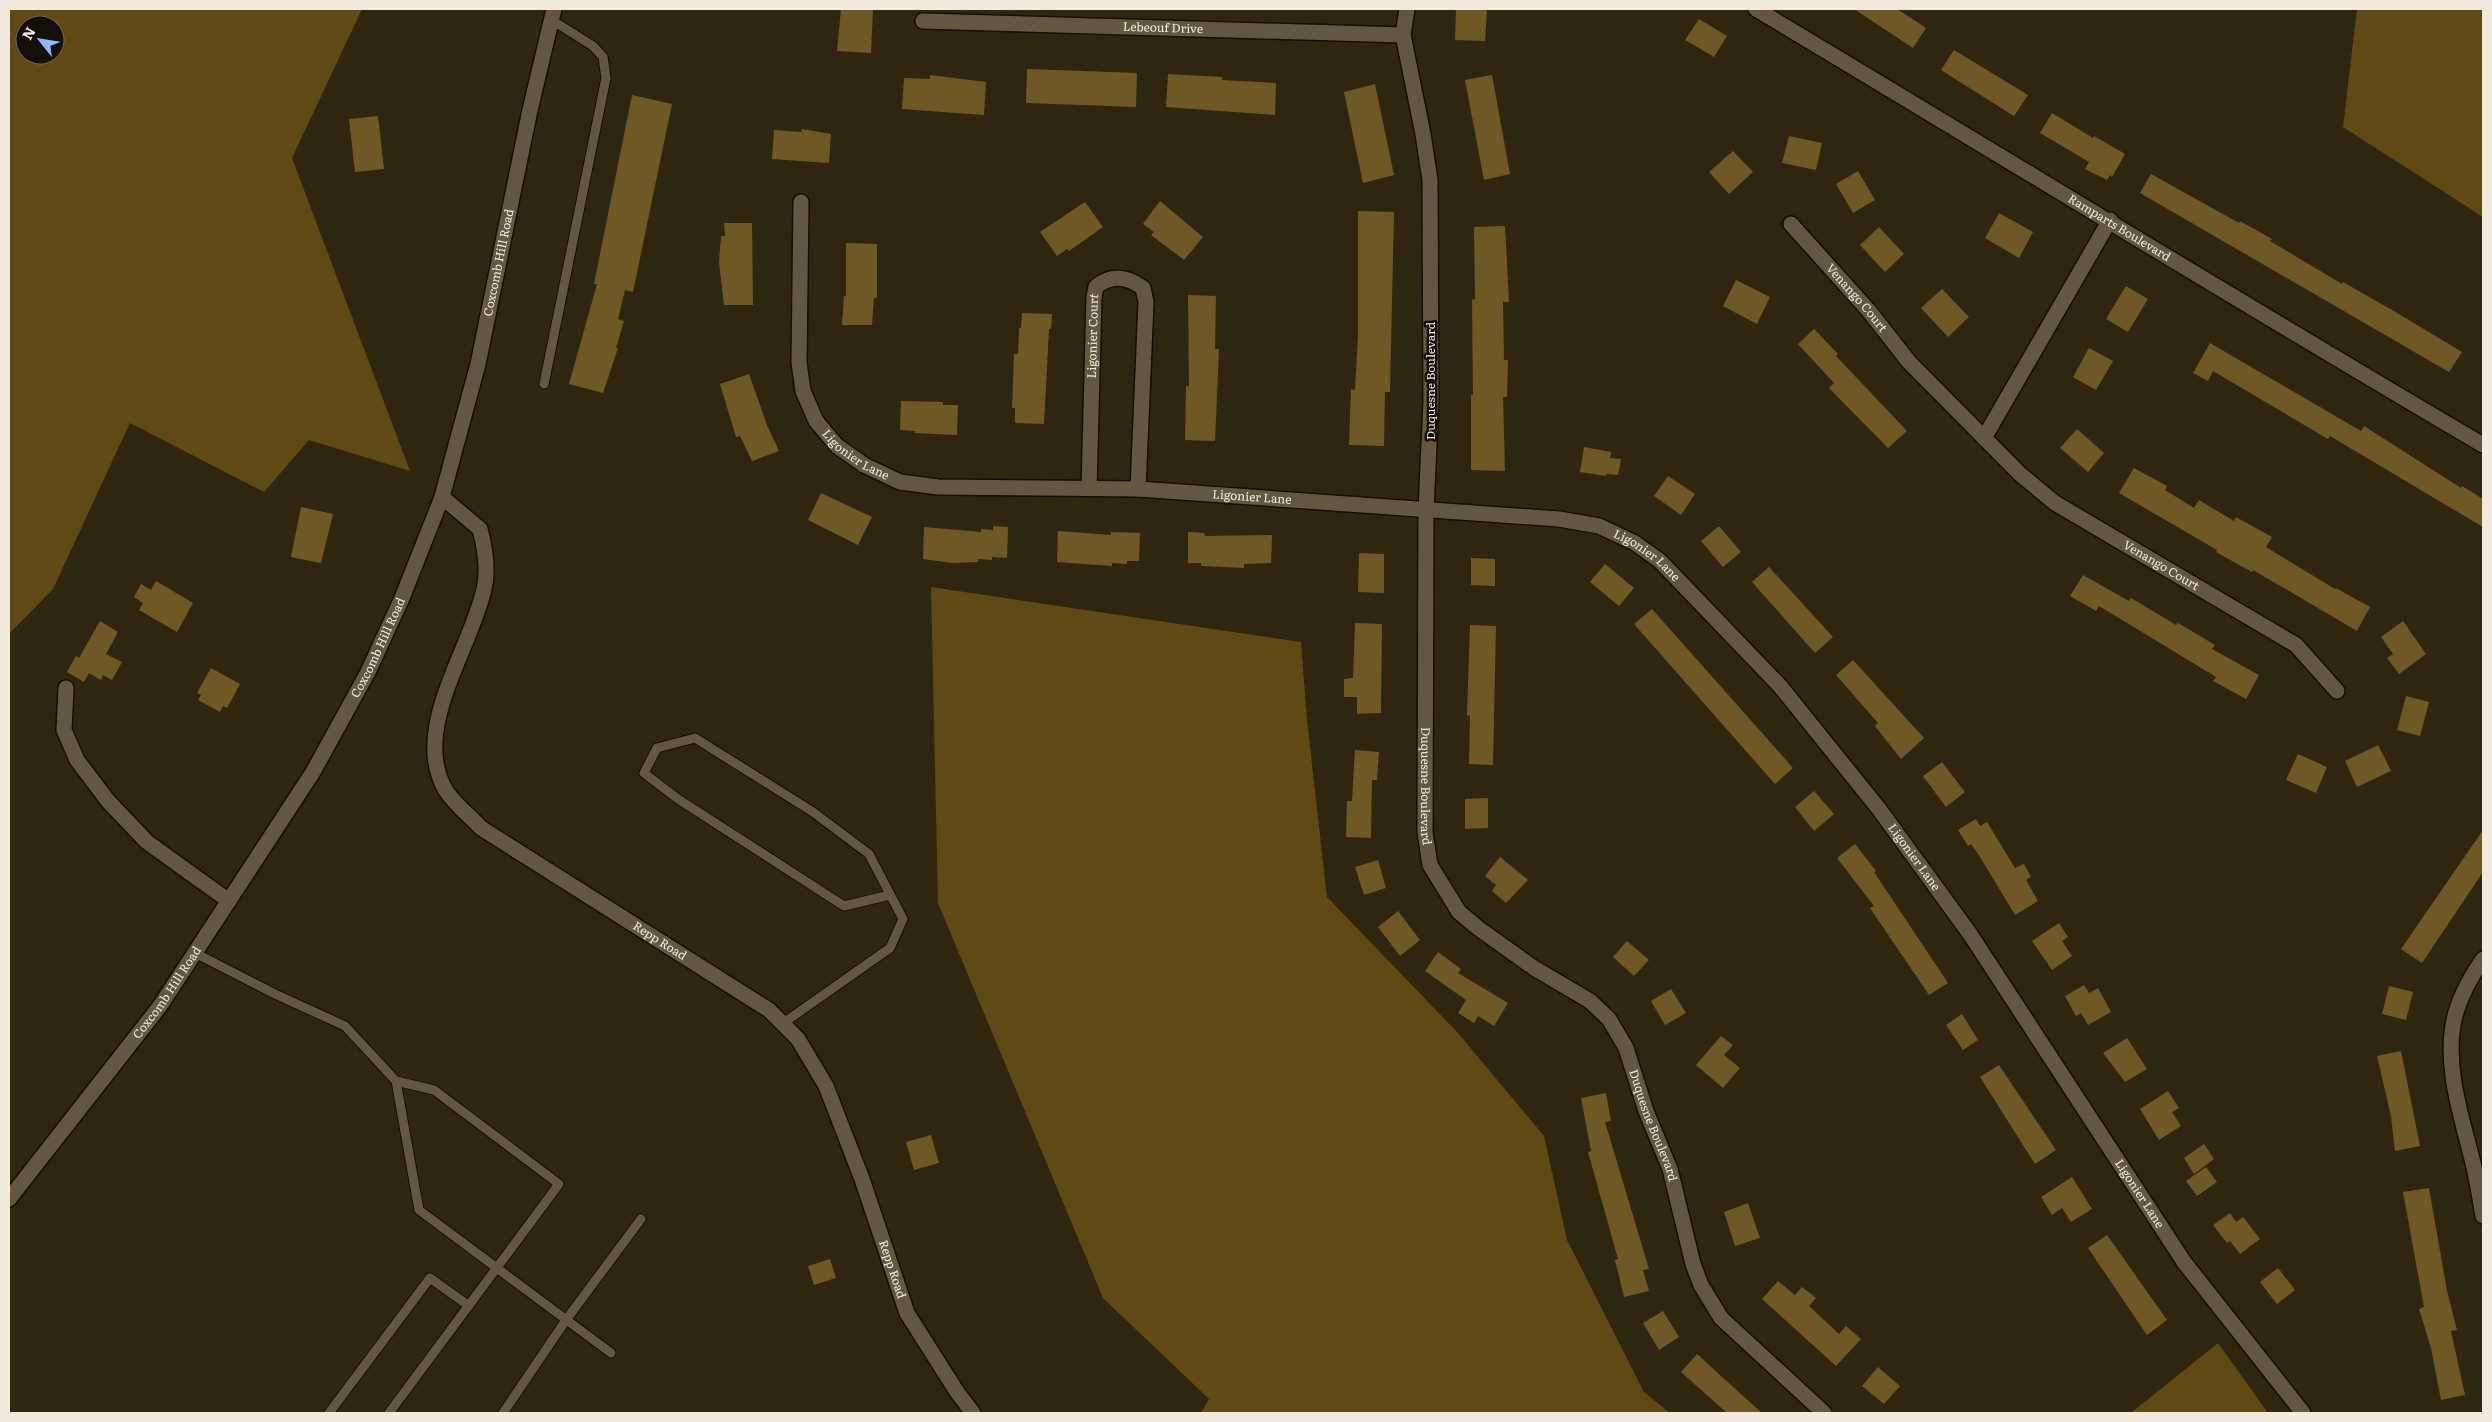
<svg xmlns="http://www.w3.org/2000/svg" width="2492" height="1422" viewBox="0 0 2492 1422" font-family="Literata,serif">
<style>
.forest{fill:#5f4915;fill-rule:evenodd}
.building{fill:#6e5826}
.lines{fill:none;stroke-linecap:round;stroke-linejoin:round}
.lane-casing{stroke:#180e00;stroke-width:11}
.street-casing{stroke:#180e00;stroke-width:18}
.secondary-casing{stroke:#180e00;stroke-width:18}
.lane{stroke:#635740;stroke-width:9}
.street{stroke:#635740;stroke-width:15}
.secondary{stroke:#635740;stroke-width:15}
.labels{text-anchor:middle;stroke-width:5;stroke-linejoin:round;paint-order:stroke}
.street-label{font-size:12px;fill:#f1eadd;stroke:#140f07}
</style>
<rect width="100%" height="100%" fill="#302610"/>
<path class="forest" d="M9,9h353l-70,149 118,313 -101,-31 -45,52 -134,-69 -77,166 -44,45zM25,25h30v30h-30z
M2357,9h126v208l-140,-90z
M931,587l370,55 6,78 20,177 131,136 86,103 23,104 77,152 26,21h-469l8,-14 -106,-101 -165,-395z
M2218,1343l50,70h-137z"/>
<path class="building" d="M841,9h32l-2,44 -34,-2z
M1456,9h31l-2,32 -30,-1z
M1854,9h43l29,19 -13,20z
M1699,19l28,17 -13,21 -29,-17z
M1954,50l74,45 -14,21 -73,-46z
M1027,69l110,4 -1,34 -110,-4z
M1168,74l54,3v3l54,3 -1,32 -109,-8z
M930,75l56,7 -2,33 -82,-6 2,-31 26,1z
M1492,75l18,99 -26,6 -19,-100z
M1375,84l19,91 -31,8 -19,-91z
M632,95l40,9 -39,188 -8,-2 -7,29 6,2 -8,27h2l-15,45 -34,-9 28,-100h-3z
M2052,113l41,25 1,-2 31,18 -13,23 -2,-2 -3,5 -22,-11 4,-7 -49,-29z
M378,116l6,53 -29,3 -6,-53z
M802,129l29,5 -2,29 -57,-4 2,-29 27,2z
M1789,136l33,7 -6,27 -34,-7z
M1733,151l20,21 -24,22 -20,-22z
M1858,171l17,29 -22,13 -17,-29z
M2151,174l88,49 1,-2 32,18 -2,2 72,43 1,-2 49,28 70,42 -13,20 -309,-179z
M1160,201l43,36 -19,23 -33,-25 3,-3 -11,-8z
M1085,202l18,25 -34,24 -2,-2 -10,7 -17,-24z
M1358,211l36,1 -4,180h-5l-1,54 -35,-1 2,-56 4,1 3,-55z
M1999,213l34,19 -14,26 -34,-20z
M724,223h28l1,82h-29l-5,-43 2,-26h4z
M1505,226l4,76h-6l1,58h4l-1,37h-4l2,74 -34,-1v-75h2l-1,-95 3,-1 -1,-72z
M1879,227l25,27 -19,18 -25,-27z
M846,243l31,1v54h-3l-2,27h-30l2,-29h2z
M1736,280l34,17 -13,27 -34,-18z
M2126,286l22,13 -20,33 -22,-13z
M1942,289l27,28 -21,20 -27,-29z
M1188,295l28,1 -1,53h4l-4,92 -30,-1 1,-54h3z
M1022,313l30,1 -1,15h-2l-5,95 -29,-1v-15h-3l2,-54h4l1,-26h2z
M1814,329l24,25 -2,2 71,75 -19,17 -59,-60 5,-5 -36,-39z
M2210,343l151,88 3,-5 97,62 1,-2 21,13v28l-153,-91 -2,3 -115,-68 -5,10 -15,-8z
M2089,348l24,13 -17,29 -23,-13z
M749,374l18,51 12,26 -27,10 -12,-25 -4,1 -16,-53z
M901,401l42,1v3h15l-1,30 -42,-2v-2l-15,-1z
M2077,429l27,24 -16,19 -28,-24z
M1584,447l27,5 -1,6 11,1 -3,16 -12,-1v2l-26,-4z
M2134,468l33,18 -2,4 29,18 5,-8 35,21 2,-4 36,20 -6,10 69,42 1,-1 34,19 -13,24 -104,-61 -1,2 -36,-20 1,-2 -98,-57z
M1668,476l27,18 -14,21 -27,-19z
M821,493l51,24 -14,28 -50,-25z
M301,507l32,7 -12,49 -30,-6z
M993,526l15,1 -1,31 -15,-1v3l-14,-1v3l-26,1 -29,-4 1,-32 57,5v-3l12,1z
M1719,526l22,26 -18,15 -22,-26z
M1058,531l53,4v-3l29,1 -1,28h-12v3l-15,-1v3l-55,-4z
M1188,532l16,1 1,3 67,-1 -1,28 -27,1v4l-43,-2v-3h-13z
M1359,553l25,1v39l-26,-1z
M1471,558l24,1v27l-24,-1z
M1605,564l29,24 -15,18 -29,-24z
M1769,567l64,70 -18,16 -63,-71z
M2083,575l46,26 2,-3 45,27 2,-2 37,22 -3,4 47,26 -13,24 -33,-18 3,-4 -117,-71 -3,5 -26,-15z
M156,581l37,22 -16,29 -38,-22 4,-7 -9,-6 7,-13 10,6z
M1652,609l141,159 -18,16 -141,-160z
M100,621l18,11 -12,22 16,8 -10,18 -9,-5 -2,5 -12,-7 -5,9 -17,-10 9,-16 3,2z
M2403,621l23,33 -27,20 -12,-16 6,-4 -12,-17z
M1355,623l27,1 -1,89 -24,1v-17h-13v-18l9,-1z
M1470,625l26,1 -3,139 -24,-1 1,-48 -3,-1z
M1853,660l71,78 -23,21 -26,-33 3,-3 -42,-48z
M211,668l29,16 -13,24 -4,-2 -3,6 -22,-12 3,-5 -4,-2z
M2406,696l23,6 -9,34 -23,-6z
M2378,745l13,26 -34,16 -12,-26z
M1355,750l24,2 -2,28h-5l-1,58 -25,-1 1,-36h5z
M2298,754l29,13 -11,26 -30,-13z
M1942,762l23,30 -19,15 -23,-31z
M1814,791l20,23 -20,17 -19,-24z
M1488,798v30l-23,1v-30z
M1976,819l4,7 7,-4 28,46 9,-4 7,13 -5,3 12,21 -23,14 -35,-58 -9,-13 -3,2 -10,-16z
M2483,830v42l-61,91 -21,-14z
M1855,844l21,27 -2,1 74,111 -19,12 -59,-87 4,-2 -37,-48z
M1500,857l28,23 -22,23 -14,-12 4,-6 -11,-9z
M1378,860l8,28 -22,7 -9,-28z
M1398,911l22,29 -20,16 -22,-29z
M2059,923l9,14 -6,4 10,15 -20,14 -20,-29z
M1627,941l22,19 -15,16 -21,-19z
M1438,952l23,17 -3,4 50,30 -14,23 -16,-10 -4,7 -16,-10 8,-13 -41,-29z
M2084,985l5,8 9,-5 13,24 -23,13 -7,-12 -5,3 -11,-20z
M2389,986l24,6 -7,28 -24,-6z
M1671,989l15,24 -21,12 -14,-24z
M1962,1014l16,26 -15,10 -17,-25z
M1721,1036l12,9 -9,10 16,13 -17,20 -27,-23z
M2127,1038l20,31 -22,13 -22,-29z
M2401,1051l19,95 -25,5 -4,-35 -14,-60z
M1999,1065l57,85 -21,14 -55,-87z
M2168,1091l11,17 -7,4 9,14 -22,14 -19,-31z
M1606,1093l5,28 -6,1 44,147 -6,1 6,21 -25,6 -9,-37 3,-1 -30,-107 3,-1 -10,-53z
M931,1135l8,28 -25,7 -8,-28z
M2204,1144l10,15 -20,15 -10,-16z
M2206,1167l11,15 -20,14 -11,-15z
M2072,1177l20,32 -21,13 -9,-14 -10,7 -11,-18z
M2429,1188l18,103 10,39 -6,1 14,64 -24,5 -10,-52 -12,-39 5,-2 -21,-115z
M1748,1203l12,35 -25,8 -11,-34z
M2230,1213l6,9 7,-5 17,22 -20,15 -10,-13 -3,2 -14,-18z
M2107,1235l60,85 -20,15 -59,-87z
M830,1259l6,19 -22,7 -6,-19z
M2278,1268l17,22 -18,14 -17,-22z
M1778,1281l17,14 7,-8 14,11 -7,8 30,28 7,-8 15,13 -25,27 -74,-67z
M1663,1311l16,26 -20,13 -16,-27z
M1697,1354l24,22 41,37h-35l-46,-41z
M1878,1367l22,19 -16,18 -22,-18z"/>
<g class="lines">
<defs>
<path id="lane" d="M544,384l62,-306 -3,-21 -10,-11 -43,-27
M195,953l80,41 70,32 51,55 23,129 192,143
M782,1024l108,-76 13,-29 -34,-65 -56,-42 -118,-74 -38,10 -13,25 34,26 166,107 46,-11
M329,1413l101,-135 39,28
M389,1413l170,-229 -125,-94 -38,-9
M503,1413l63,-93 75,-101"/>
<g id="street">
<path id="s1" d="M1407,9l-4,26 20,99 7,46 1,221 -5,110 -1,321 5,33 29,47 19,16 56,40 56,33 19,18 17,29 20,63 24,58 23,95 8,21 20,33 103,95"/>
<path id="s2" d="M1756,9c243,145 483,293 727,436"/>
<path id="s3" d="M923,21l480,14"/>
<path id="s4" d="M801,202l-2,161 4,28 13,30 21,25 27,19 36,17 38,5 200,2 421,30 40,7 36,17 25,18 120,125 99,123 91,125 214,328 119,151"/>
<path id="s5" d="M1791,224l78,87 40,51 111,112 35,29 241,142 41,46"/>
<path d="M1984,438l126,-218"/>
<path id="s6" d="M1089,488l5,-191 2,-10c15,-13 31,-11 47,1l3,14 -8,187"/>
<path d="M66,688l-2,42 13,30 31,41 39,41 82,59"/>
<path d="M2483,959c-13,19 -24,38 -29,61 -10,47 8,98 19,143 4,17 7,35 10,53"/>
</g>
<g id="secondary">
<path id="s7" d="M442,497l38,32c5,19 9,40 4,60 -13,60 -73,140 -39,200 8,14 25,27 36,39l288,182 29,29 28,47 36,93 45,134 50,79 16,21"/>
<path id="s8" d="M9,1199l151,-193 153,-234 55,-100 34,-74 40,-101 36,-133 52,-254 24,-101"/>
</g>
</defs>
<use href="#lane" class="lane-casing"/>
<use href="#street" class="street-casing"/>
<use href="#secondary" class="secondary-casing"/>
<use href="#lane" class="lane"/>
<use href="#street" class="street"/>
<use href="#secondary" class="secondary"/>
</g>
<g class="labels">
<g class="street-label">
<text dy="4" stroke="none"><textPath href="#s3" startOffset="240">Lebeouf Drive</textPath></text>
<text dy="4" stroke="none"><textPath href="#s2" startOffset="424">Ramparts Boulevard</textPath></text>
<text dy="4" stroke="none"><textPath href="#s8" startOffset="1070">Coxcomb Hill Road</textPath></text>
<text dy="4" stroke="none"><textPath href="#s5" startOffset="99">Venango Court</textPath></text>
<text dy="4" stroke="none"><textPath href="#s6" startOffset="152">Ligonier Court</textPath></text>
<text transform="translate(1431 381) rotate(-90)" y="4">Duquesne Boulevard</text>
<text dy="4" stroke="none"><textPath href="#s4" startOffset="275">Ligonier Lane</textPath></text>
<text dy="4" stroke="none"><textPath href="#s4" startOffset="680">Ligonier Lane</textPath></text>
<text dy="4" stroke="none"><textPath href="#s4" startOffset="1085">Ligonier Lane</textPath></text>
<text dy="4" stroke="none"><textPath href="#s5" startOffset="508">Venango Court</textPath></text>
<text dy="4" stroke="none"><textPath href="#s8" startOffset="665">Coxcomb Hill Road</textPath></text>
<text dy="4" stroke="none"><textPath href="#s1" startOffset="780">Duquesne Boulevard</textPath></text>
<text dy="4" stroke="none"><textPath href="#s4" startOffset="1490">Ligonier Lane</textPath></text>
<text dy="4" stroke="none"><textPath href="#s7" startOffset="585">Repp Road</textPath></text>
<text dy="4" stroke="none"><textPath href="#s8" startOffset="260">Coxcomb Hill Road</textPath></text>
<text dy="4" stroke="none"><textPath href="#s1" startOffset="1215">Duquesne Boulevard</textPath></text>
<text dy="4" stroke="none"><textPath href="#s4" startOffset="1895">Ligonier Lane</textPath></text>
<text dy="4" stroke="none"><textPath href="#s7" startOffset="1005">Repp Road</textPath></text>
</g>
</g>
<rect width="2492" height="1422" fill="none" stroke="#f1eadd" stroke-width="20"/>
<g transform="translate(40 40) rotate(300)"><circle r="24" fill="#140f07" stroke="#6c675d"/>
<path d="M0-4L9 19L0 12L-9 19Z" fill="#91b8fd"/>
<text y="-8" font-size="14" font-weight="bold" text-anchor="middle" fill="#f1eadd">N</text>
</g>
</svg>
